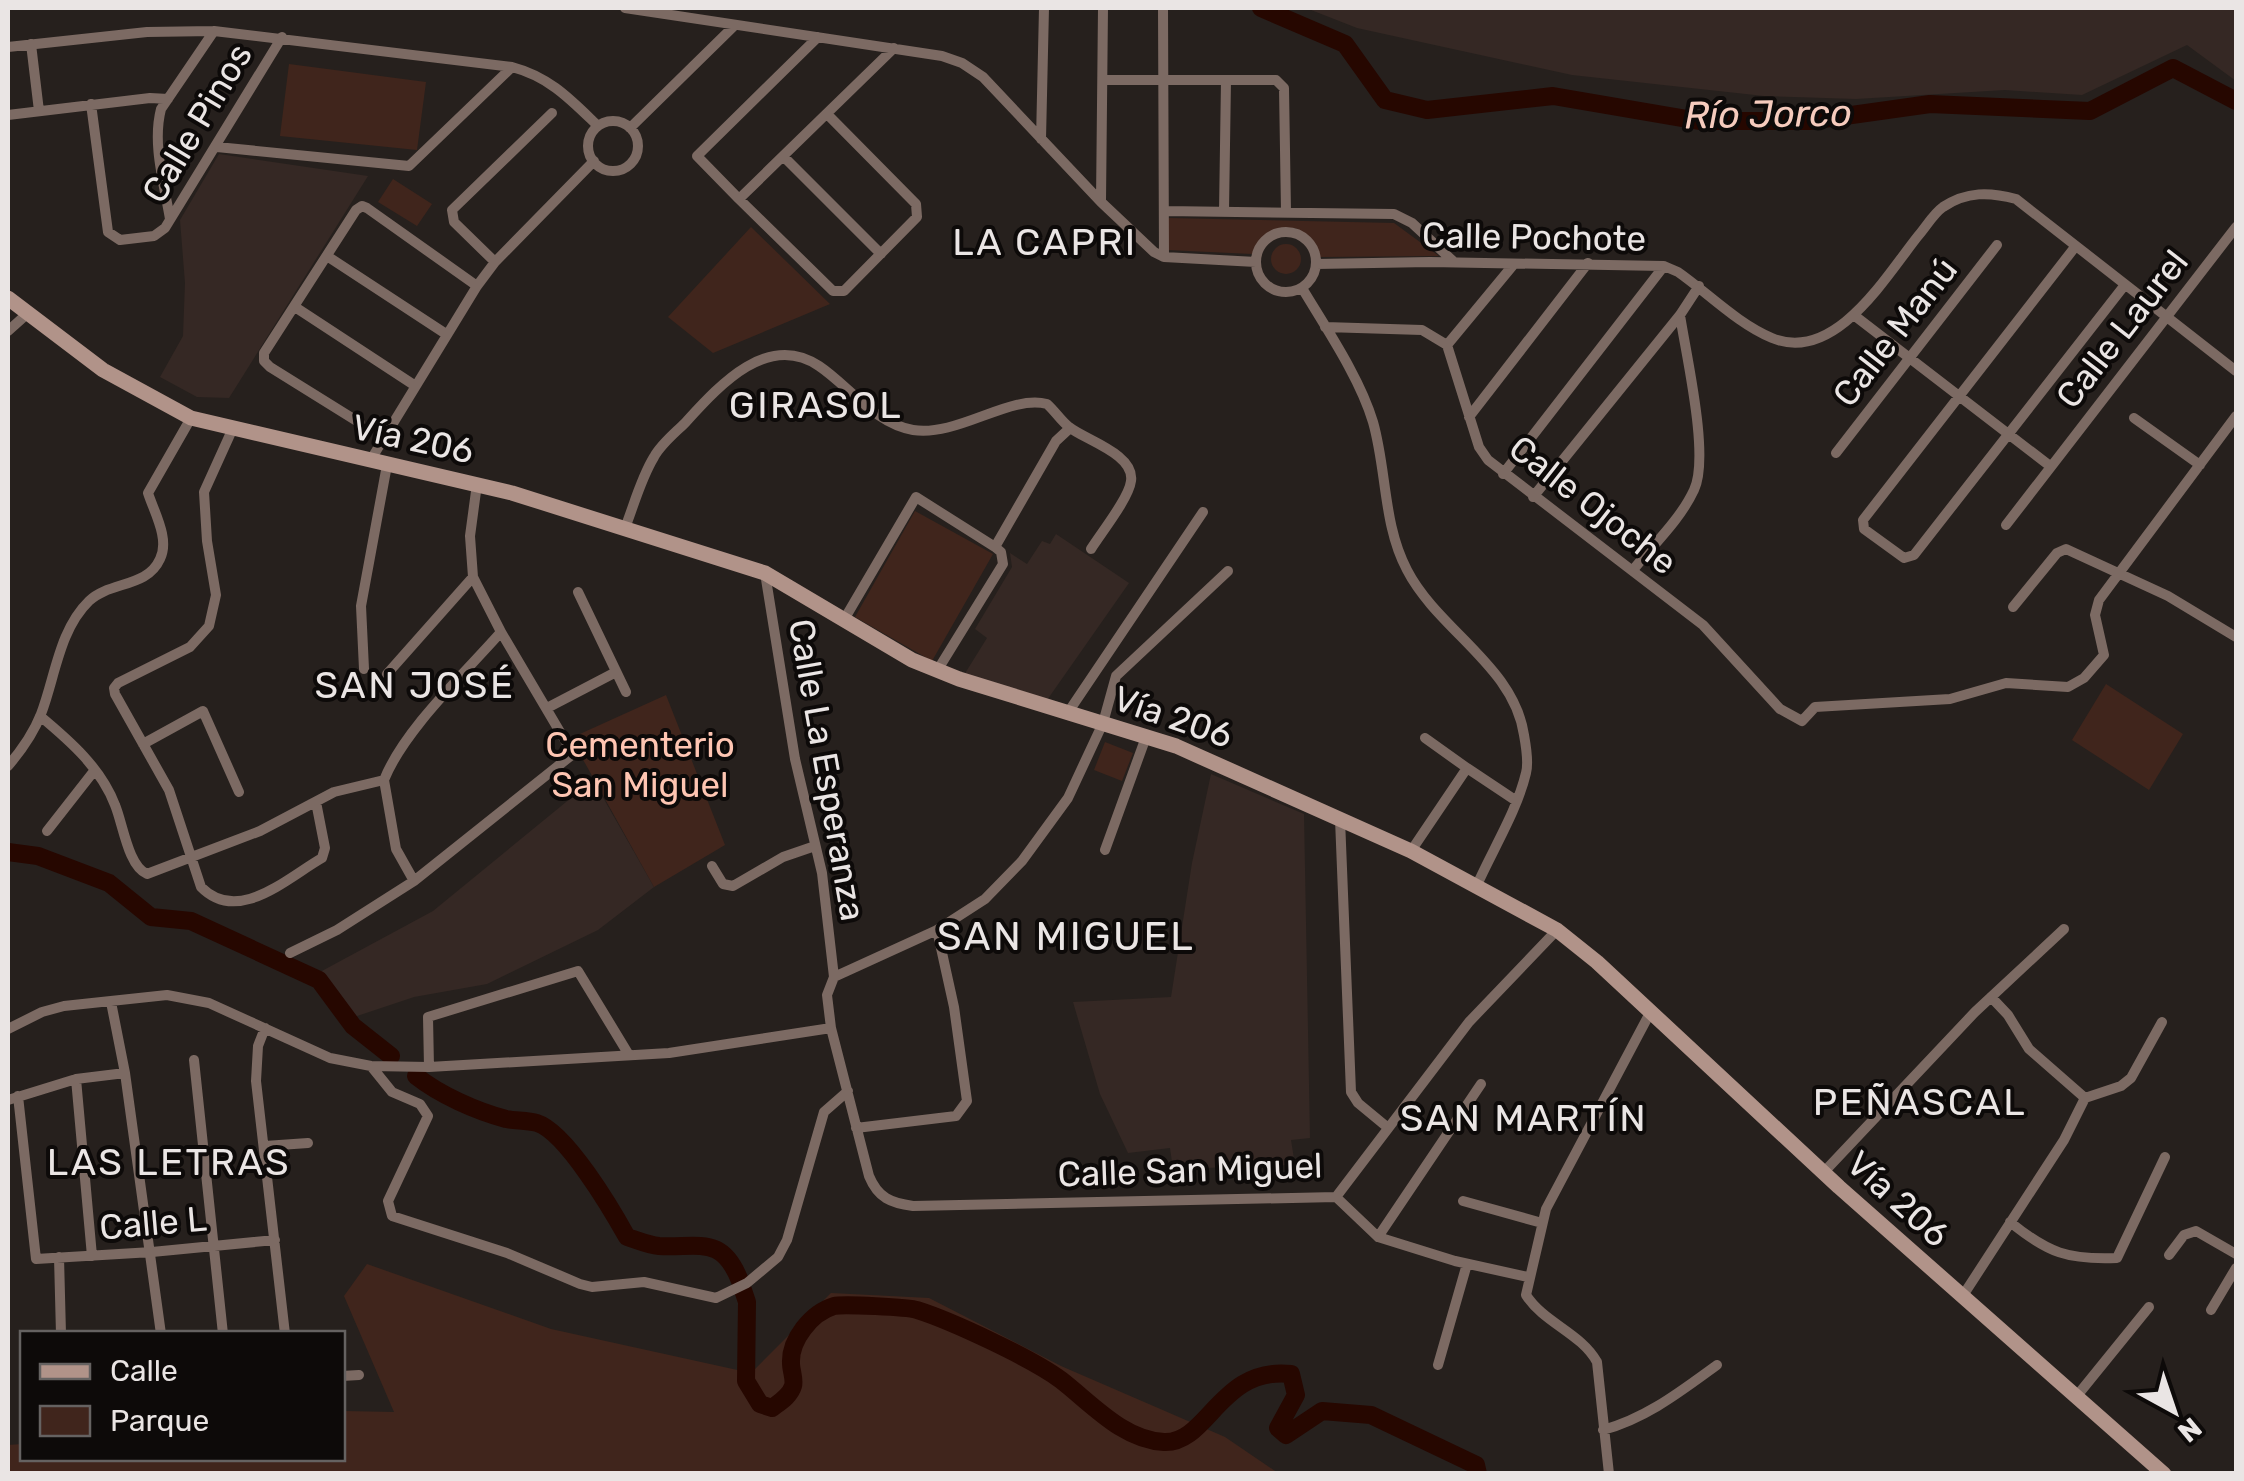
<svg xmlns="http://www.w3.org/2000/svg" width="2244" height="1481" viewBox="0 0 2244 1481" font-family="Rubik,sans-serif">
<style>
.built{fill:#352824}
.green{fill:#40251c}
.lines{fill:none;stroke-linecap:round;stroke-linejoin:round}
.river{stroke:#260700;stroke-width:18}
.street{stroke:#7c6a63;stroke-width:10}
.secondary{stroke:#b19389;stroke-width:15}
.labels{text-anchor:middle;stroke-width:8;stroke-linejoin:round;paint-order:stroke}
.street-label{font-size:35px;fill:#eae5e4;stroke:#0d0a09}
.park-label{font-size:35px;fill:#fec5b2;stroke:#0d0a09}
.water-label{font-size:38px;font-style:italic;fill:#f6cbbd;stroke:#0d0a09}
.neighbourhood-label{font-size:38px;letter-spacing:2.5px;fill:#eae5e4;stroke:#0d0a09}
.quarter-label{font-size:40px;letter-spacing:2.5px;fill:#eae5e4;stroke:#0d0a09}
</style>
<rect width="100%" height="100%" fill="#26201d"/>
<path class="built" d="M1306,8h930v73l-49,-36 -105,50 -77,-5 -149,9 -92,-3 -192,-21 -215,-47z
M219,154l149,22 -139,222 -32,-1 -37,-20 23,-41 2,-53 -5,-63z
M1056,534l73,49 -84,120 -81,-28 23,-37 -12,-9 37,-62 -2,-14 17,11 15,-23 8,3z
M1211,774l93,40 6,324 -19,2 4,25 -122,4 -3,-21 -42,5 -28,-59 -27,-92 98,-5 21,-134z
M593,780l61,107 -56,43 -111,54 -73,13 -60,20 -34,-45 113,-61z"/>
<path class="green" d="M289,64l137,18 -9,68 -137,-14z
M393,179l39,25 -15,22 -39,-24z
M1168,218l226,5 45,33 -119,1 -5,-13 -20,-16 -25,4 -18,22 -85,-4z
M751,227l79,77 -117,49 -45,-36z
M1271 259a15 15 0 1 1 30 0a15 15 0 1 1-30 0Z
M915,511l78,43 -61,107 -77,-44z
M2106,684l77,50 -34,56 -77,-50z
M666,695l59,150 -71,42 -83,-149z
M1105,742l28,11 -11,28 -28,-11z
M367,1264l184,65 200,44 80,-80 98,5 132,68 164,71 53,36h-1270v-28l14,-1v14h320l1,-47 51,1 -50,-116z"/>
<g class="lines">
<path class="river" d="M1261,8l84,36 40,56 42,10 126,-14 146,25h110l121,-17 160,7 83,-43 63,33
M8,852l30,4 71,27 42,34 40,4 128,59 34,46 38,30
M416,1076c24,19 60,35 90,43 10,2 21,1 31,4 29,9 75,87 90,114 10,3 21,8 32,9 41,2 63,-11 81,35
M743,1290l4,12 -1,79 14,23 12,4c8,-6 18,-12 21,-22 2,-7 -2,-15 -2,-23 -1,-23 20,-50 43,-57 9,-2 74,1 83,4 35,11 116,49 144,70 31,24 62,60 103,62 44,2 56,-76 127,-68l5,21 -18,33 8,7 36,-24 49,4 105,50 2,9"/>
<path class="street" d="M625,8l317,48 20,7 21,14 118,125 53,50 10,5 92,5
M1163,8l1,249
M818,37l-121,119 42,43 155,-151
M31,44l8,67
M8,47l139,-15 67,-1 298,36c38,10 59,33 86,59
M1104,80h172l8,8 2,124
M91,104l17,128 12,8 34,-4 11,-8 117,-191
M8,115l142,-17 18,1
M588 146a25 25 0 1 1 50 0a25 25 0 1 1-50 0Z
M630,128l104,-102
M1041,139l3,-131
M217,147l192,19 103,-99
M784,157l97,97
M739,199l94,92h11l73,-74 -1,-13 -88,-89
M1101,201l2,-193
M1165,211l229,3 18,9 42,39
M1224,211l2,-131
M170,219c-6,-36 -18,-75 -9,-110l53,-78
M1256 262a30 30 0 1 1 60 0a30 30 0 1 1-60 0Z
M2075,247l-212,273 1,9 40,29 10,-3 210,-269
M327,256l119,78
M495,262l-41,-40 -2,-12 100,-97
M1316,264l114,-2 234,4 14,6c30,21 60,52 94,66 63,26 114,-62 146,-102 8,-9 15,-22 25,-29 24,-16 47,-15 73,-8l220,172
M1302,288c24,40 58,90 71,134 14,49 10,103 34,148 31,60 107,96 117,165 2,11 5,27 2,38 -9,38 -33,76 -49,112
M295,307l119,78
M1855,316l195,150
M1325,327l97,3 25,15 32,102 9,13 215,165 77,84 22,12 13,-14 135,-8 56,-16 62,4 16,-9 20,-23 -9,-40 4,-15 137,-184
M8,331l19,-17
M1447,345l67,-81
M1469,417l119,-154
M2134,418l66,47
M360,423l-90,-56 -6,-6v-8l92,-143 6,-4 5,2 110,78
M233,428l-29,64 3,49 9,54 -7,31 -19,21 -72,36 -4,5 1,6 54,96 32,97c37,38 86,-9 121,-29l3,-10 -9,-46
M1836,453l161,-208
M370,461l107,-175 18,-24 99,-101
M1503,474l161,-208
M1533,497l147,-182 19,-29
M2006,525l230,-298
M625,528c9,-23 16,-50 29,-71 7,-13 21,-24 31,-34 33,-36 82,-92 134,-57 30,20 56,58 94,64 45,7 97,-36 134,-26 8,7 14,17 22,23 16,13 66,27 62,54 -2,17 -30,52 -40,68
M1633,570c20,-25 47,-50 61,-80 16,-33 -8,-135 -14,-175
M1228,571l-112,105 -13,47 -35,75 -46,63 -37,38 -48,31 -103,47 -7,18 4,33 38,148c9,22 22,27 44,30l423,-9 133,-175 88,-92
M765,573l30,186 27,114 12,104
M578,592l48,100
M2013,607l44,-54 9,-4 102,47 68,41
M845,618l71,-121 79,50
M364,669l-3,-63 26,-141
M937,671l66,-107 -2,-12 -6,-5 61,-106 14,-13
M387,674l86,-97
M547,708l69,-36
M1067,714l136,-202
M40,716c30,25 61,52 75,89 8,19 13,61 32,69l113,-43 74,-39 50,-12
M1425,738l42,30
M143,744l60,-33 36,81
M8,766c12,-14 26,-34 33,-52 14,-36 18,-84 48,-113 21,-20 58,-13 71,-42 10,-20 -6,-47 -12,-66l43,-75
M384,780c20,-50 80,-106 117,-148
M384,780l12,69 18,32
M1340,819l11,273 7,11 29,24
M47,831l47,-60
M1105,850l41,-113
M1411,851l56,-83 48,32
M712,866l11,18 10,2 50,-29 32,-11
M290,953l47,-23 77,-49 159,-127 -72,-122 -28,-55 -3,-41 7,-52
M1991,997l17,18 21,34 56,49
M111,1002l14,71 36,261
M265,1028l-7,18 -2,35 29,253
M8,1029l34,-17 22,-6 103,-11 42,8 121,55 41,8 58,1 240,-14 162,-25
M194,1060l29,274
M371,1066l21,26 28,12 8,12 -40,85 4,15 115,37 73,31 12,3 52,-5 72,16 31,-15 31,-26 9,-17 37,-128 24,-21
M429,1067l-1,-50 150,-46 51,84
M76,1079l16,177
M18,1096l18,163 116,-7 123,-12
M8,1100l68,-21 49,-6
M856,1128l100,-12 11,-15 -13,-94 -17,-77
M265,1146l43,-3
M1823,1173l152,-161 89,-83
M1336,1197l42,40 77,24 73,16
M1463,1201l79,22
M2010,1222c38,31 58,38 107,36l48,-101
M1378,1237l103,-153
M2169,1255l15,-20 12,-4 40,23
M59,1257l2,77
M1962,1297l102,-157 21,-42 36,-12 10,-8 31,-56
M2211,1310l25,-42
M1438,1365l29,-101
M342,1376l17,-1
M2076,1397l73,-90
M1603,1430c44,-12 78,-39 114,-65
M1609,1474l-12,-112c-16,-29 -53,-39 -71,-67l20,-86 105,-198"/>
<path class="secondary" d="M8,298l95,72 88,48 321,75 253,80 147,87 47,19 217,67 235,105 146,79 40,32 242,225 325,287"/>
</g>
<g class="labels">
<g class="street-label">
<text transform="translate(197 123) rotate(-59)" y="12">Calle Pinos</text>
<text transform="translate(1534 237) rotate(1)" y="12">Calle Pochote</text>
<text transform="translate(2122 329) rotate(-52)" y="12">Calle Laurel</text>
<text transform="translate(1895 332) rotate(-52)" y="12">Calle Manú</text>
<text transform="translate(413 439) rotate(12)" y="12">Vía 206</text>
<text transform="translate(1593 505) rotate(38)" y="12">Calle Ojoche</text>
<text transform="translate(1173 717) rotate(19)" y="12">Vía 206</text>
<text transform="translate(827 770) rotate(80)" y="12">Calle La Esperanza</text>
<text transform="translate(1190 1170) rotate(-2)" y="12">Calle San Miguel</text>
<text transform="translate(1898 1199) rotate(42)" y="12">Vía 206</text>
<text transform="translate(153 1223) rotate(-5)" y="12">Calle L</text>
</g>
<g class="park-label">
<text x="640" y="757">Cementerio<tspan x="640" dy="40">San Miguel</tspan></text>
</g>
<g class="water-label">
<text transform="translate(1768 114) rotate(-1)" y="13">Río Jorco</text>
</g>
<g class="neighbourhood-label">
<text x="1045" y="255">LA CAPRI</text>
<text x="816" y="418">GIRASOL</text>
<text x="415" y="698">SAN JOSÉ</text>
<text x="1920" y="1115">PEÑASCAL</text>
<text x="1524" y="1131">SAN MARTÍN</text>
<text x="169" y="1175">LAS LETRAS</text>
</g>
<g class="quarter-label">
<text x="1066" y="950">SAN MIGUEL</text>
</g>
</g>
<rect width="2244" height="1481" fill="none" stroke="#eae5e4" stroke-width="20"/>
<rect x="20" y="1331" width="325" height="130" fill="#0d0a09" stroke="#656261" stroke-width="2.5"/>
<rect x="40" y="1364" width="50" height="15" fill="#b19389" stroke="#656261" stroke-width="2.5"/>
<text x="110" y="1381" font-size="30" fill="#eae5e4">Calle</text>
<rect x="40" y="1406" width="50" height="30" fill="#40251c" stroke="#656261" stroke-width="2.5"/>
<text x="110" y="1431" font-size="30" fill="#eae5e4">Parque</text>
<g transform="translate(2174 1411) rotate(140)" stroke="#0d0a09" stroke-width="8" paint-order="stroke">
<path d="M0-8L18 38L0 25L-18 38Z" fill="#eae5e4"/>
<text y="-15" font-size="28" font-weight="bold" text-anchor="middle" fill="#eae5e4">N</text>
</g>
</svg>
